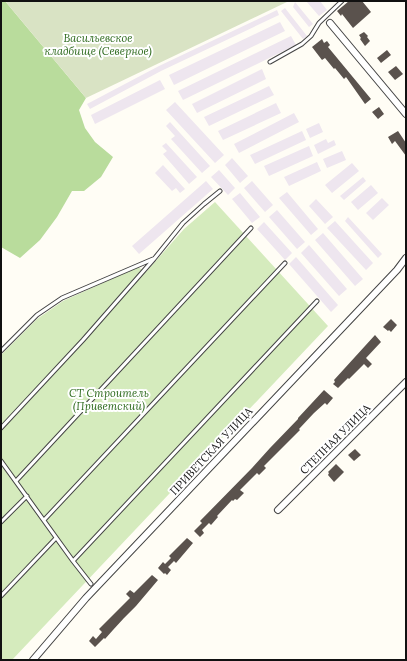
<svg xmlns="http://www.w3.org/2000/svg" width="407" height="661" viewBox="0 0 407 661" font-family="Lora,serif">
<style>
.industrial{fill:#eee6ef}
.green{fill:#d5ebbd}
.forest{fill:#b9dc9c}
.cemetery{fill:#d9e3c4}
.building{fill:#5a524d}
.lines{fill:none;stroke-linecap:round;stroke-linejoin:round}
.service-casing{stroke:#444;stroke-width:5}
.minor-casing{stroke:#444;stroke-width:8}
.service{stroke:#fff;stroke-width:3}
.minor{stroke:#fff;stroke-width:6}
.labels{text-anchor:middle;stroke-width:4;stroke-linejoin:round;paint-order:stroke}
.park-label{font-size:11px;font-style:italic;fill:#2f6b1f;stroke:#fff}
.street-label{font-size:11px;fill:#111;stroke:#fff}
</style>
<rect width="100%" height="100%" fill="#fffdf5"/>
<path class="industrial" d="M306,1h14l7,9 -8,6z
M295,2l18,22 -4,3 -16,-20z
M285,8l22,28 -4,3 -22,-28z
M277,10l2,5 -118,56 -71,38 -3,-5 72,-38z
M280,22l5,9 -111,54 -5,-10z
M291,36l5,9 -113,55 -5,-9z
M262,69l4,10 -69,34 -5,-9z
M160,80l5,9 -70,35 -4,-9z
M269,86l5,9 -65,31 -5,-9z
M175,102l49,53 -9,8 -49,-53z
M276,103l5,10 -58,27 -5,-9z
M294,113l5,9 -60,31 -5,-9z
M170,122l40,44 -8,7 -31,-34 4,-3 -9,-10z
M319,123l4,9 -13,6 -4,-9z
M302,131l4,9 -51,24 -5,-9z
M326,139l2,4 6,-3 2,5 -18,9 -4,-9z
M166,143l31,34 -8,7 -26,-30 4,-3 -5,-5z
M309,146l4,10 -44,20 -5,-10z
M342,151l4,9 -19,8 -4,-9z
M232,158l16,18 -8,7 -15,-18z
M317,162l4,9 -32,15 -5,-9z
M352,163l7,8 -27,22 -7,-8z
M163,165l22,24 -5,4 -4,-5 -4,3 -17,-18z
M219,170l16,18 -7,7 -17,-18z
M363,177l3,4 -22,19 -4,-4z
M206,181l7,8 -74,65 -7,-8z
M252,181l21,24 -8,7 -21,-24z
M371,185l7,8 -20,17 -7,-8z
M287,192l31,37 -7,6 -32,-37z
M240,193l20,24 -8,6 -20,-24z
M382,198l7,7 -16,15 -7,-7z
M316,199l17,18 -8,7 -16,-18z
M277,210l28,32 -8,7 -28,-32z
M348,217l34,37 -4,4 -33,-37z
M335,221l38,42 -7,7 -39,-42z
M264,222l28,31 -7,7 -28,-31z
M323,233l40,46 -8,7 -40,-46z
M309,245l38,44 -8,7 -38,-43z
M296,257l42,48 -7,7 -42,-48z"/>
<path class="green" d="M215,202l113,124 -316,334h-11v-305l36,-36 26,-18 75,-34 8,5 38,-43z"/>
<path class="forest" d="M1,1h4l81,97 -7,12 6,18 10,14 18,15 -12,20 -17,14h-12l-15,26 -17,23 -20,18 -19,-11z"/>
<path class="cemetery" d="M5,1h284l-203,97z"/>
<path class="building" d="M349,1h13l9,11 -18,16 -11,-14 -1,2 -4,-5z
M364,32l4,4 -1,1 3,4 -5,5 -5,-7 1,-1 -2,-3z
M322,39l2,4 3,-2 3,4 -2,2 43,52 -6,5 -19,-27 -2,2 -9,-11 -1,1 -9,-11 -3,2 -10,-13z
M387,50l4,5 -10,8 -4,-5z
M396,66l7,8 -8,6 -7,-8z
M379,107l5,7 -6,5 -6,-7z
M398,131l8,12v13l-11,-15 -3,3 -4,-7z
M391,319l6,6 -6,7 -2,-2 -1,1 -5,-4z
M375,335l6,7 -15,16 6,6 -4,4 -4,-4 -15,15 -1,-1 -10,10 -5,-4 2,-2 -1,-2z
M324,390l9,8 -6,7 -2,-2 -11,10 -15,16 1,1 -36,36 2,2 -7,7 -2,-2 -17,17 4,3 -7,7 -2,-1 -2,2 -1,-1 -15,16 1,1 -7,8 -2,-2 -7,7 2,3 -4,4 -6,-6 8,-8 -2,-2 52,-53 18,-20 28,-29v-1z
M355,449l6,6 -7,6 -6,-6z
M336,464l8,8 -10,10 -6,-7 1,-2 -1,-1z
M187,538l6,5 -17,20 -2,-2 -6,6 3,3 -4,5 -2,-2 -1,1 -6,-6 5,-6 2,2 6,-6 -2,-2z
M152,575l6,5 -22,26 -12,12 -11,12 -8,9 -1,-1 -9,9 -6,-6 4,-5 3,3 6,-7 -3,-3 31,-31 -4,-4 4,-4 4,3z"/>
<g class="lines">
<defs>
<path id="service" d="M270,62l32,-18 9,-8 8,-13 23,-22
M1,351l36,-36 25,-17 91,-39
M1,428l82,-88 71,-81 29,-36 21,-19 16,-13
M1,461l72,100 18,23
M16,481l235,-253
M44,520l241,-257
M1,522l26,-26
M73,561l244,-260
M1,596l55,-58"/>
<path id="minor" d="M330,23l76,91
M278,510l128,-128
M33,660l53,-62 311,-328 9,-12"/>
</defs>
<use href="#service" class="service-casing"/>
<use href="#minor" class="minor-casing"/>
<use href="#service" class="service"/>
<use href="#minor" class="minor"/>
</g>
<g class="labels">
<g class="park-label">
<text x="98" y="42">Васильевское<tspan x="98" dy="13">кладбище (Северное)</tspan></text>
<text x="109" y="397">СТ Строитель<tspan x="109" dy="13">(Приветский)</tspan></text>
</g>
<g class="street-label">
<text transform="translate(335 439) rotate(-45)" y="4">СТЕПНАЯ УЛИЦА</text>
<text transform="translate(211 451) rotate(-47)" y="4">ПРИВЕТСКАЯ УЛИЦА</text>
</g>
</g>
<rect width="407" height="661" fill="none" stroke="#111111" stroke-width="4"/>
</svg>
